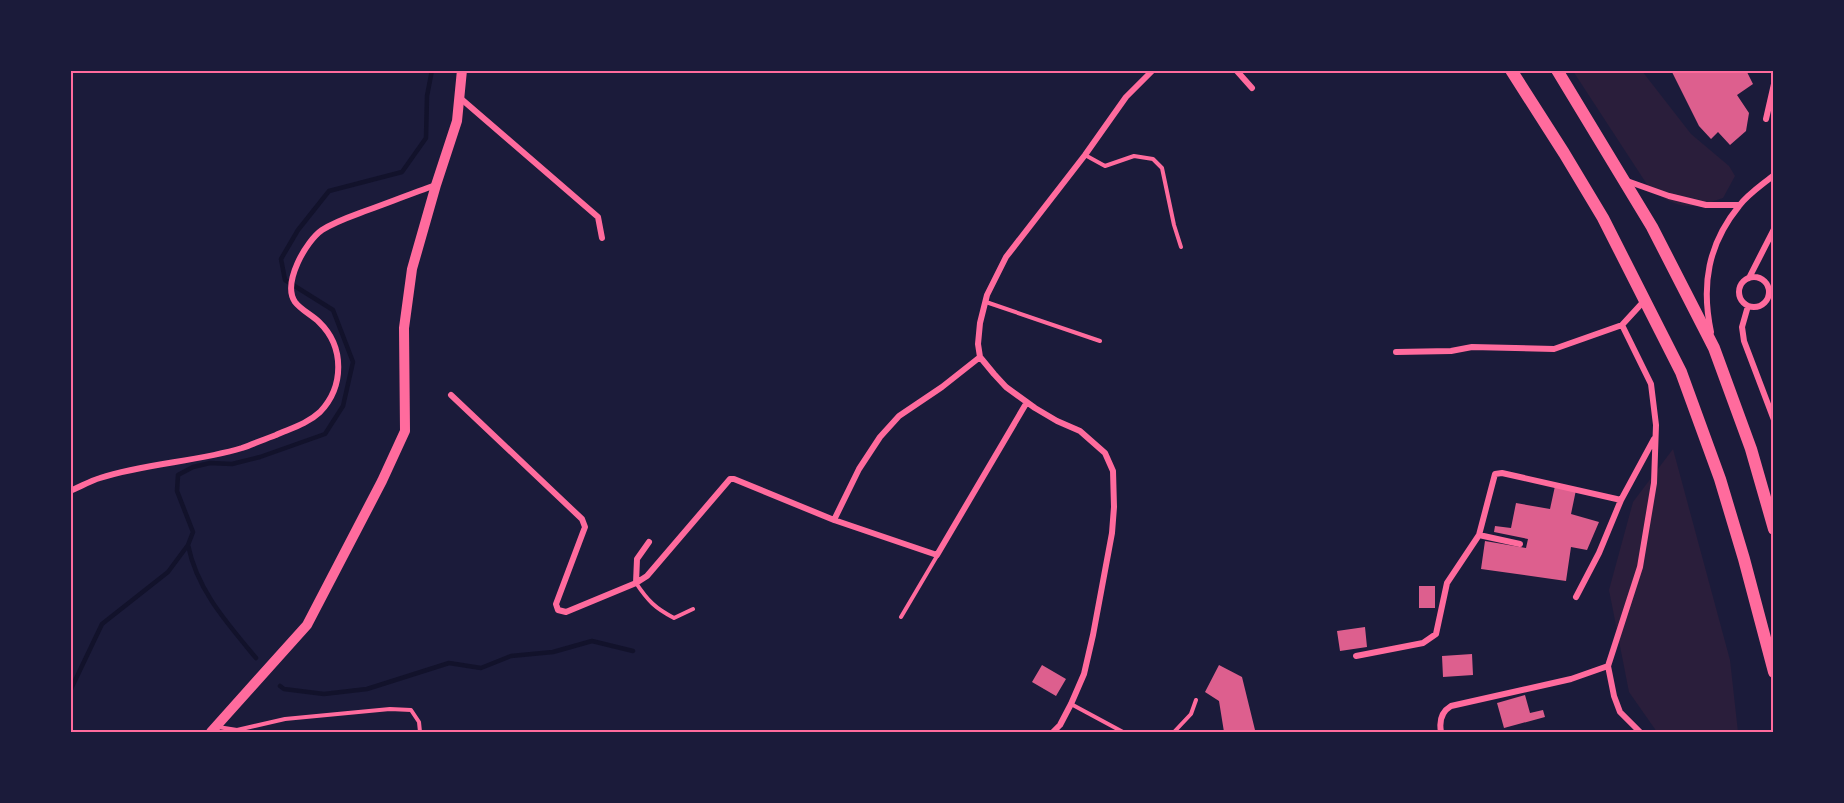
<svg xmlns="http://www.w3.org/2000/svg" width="1844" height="803" viewBox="0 0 1844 803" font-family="'Fira Sans Condensed',sans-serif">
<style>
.green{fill:#2a1e3b}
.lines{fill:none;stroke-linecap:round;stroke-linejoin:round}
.stream{stroke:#12122b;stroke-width:4.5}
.building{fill:#dd5f8e}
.service{stroke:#ff6b9d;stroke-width:4}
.minor{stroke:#ff6b9d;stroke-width:6}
.secondary{stroke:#ff6b9d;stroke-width:10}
.trunk{stroke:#ff6b9d;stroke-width:12}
.neatline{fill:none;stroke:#ff6b9d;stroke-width:2}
</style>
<rect width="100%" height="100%" fill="#1b1b3a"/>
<path class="green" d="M1573,71h69l49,63 38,32 6,10 -12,22c-34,12 -43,12 -73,-9z
M1673,449l57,211 8,72h-81l-28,-40 -20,-102 24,-88z"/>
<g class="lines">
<path class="stream" d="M188,545c9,45 39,78 68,113
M280,686l4,3 40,5 43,-5 82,-26 32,5 30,-12 42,-4 39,-11 41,10
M70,691l32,-67 66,-52 20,-27 5,-13 -16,-41 1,-16 15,-8 17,-4 22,1 28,-7 65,-23 18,-28 10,-44 -20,-52 -48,-30 -4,-21 17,-29 31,-39 73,-19 24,-34 1,-42 5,-26"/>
</g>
<path class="building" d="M1671,70h75l7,14 -16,11 12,18 -3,18 -16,14 -12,-13 -7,7 -12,-13z
M1555,486l21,4 -5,24 28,8 -12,28 -16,-3 -5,34 -85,-12 4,-28 41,7 2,-9 -34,-7 1,-6 16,2 5,-25 34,6z
M1419,586h16v22h-16z
M1365,627l2,20 -27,4 -3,-20z
M1472,654l1,21 -30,2 -1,-21z
M1042,665l24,14 -10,17 -24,-14z
M1219,665l23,12 13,53 -2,2h-29l-5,-31 -14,-9z
M1525,695l5,18 13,-3 2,7 -41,11 -7,-25z"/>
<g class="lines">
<path class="service" d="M1085,155l20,11 29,-10 19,3 9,9 12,57 7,22
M986,302l114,39
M636,583c12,18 19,25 38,35l19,-9
M901,617l36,-61
M1071,704l52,28
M218,727l19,3 48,-11 105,-10 21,1 8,12 1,10
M1174,732l17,-18 5,-14"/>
<path class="minor" d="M1236,70l16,18
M459,97l139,120 4,21
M1766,119l8,-35
M1627,181l42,15 37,9h33
M1739 292a15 15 0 1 1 30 0a15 15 0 1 1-30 0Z
M1749,278l25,-49
M1748,306l-6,21 2,14 30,79
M1711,332c-10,-47 -3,-88 28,-126 9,-12 23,-21 35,-31
M1396,352l55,-1 21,-4 82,2 68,-24
M451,395l131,124 3,8 -29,77 2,6 8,2 70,-29 11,-7 83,-97h4l100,41 103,35 90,-153
M70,491c10,-4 20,-10 30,-13 46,-15 96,-16 142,-30 11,-4 23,-9 34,-13 16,-7 31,-11 44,-23 24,-25 25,-65 -1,-90 -7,-7 -18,-12 -24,-20 -13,-19 11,-61 27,-72 14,-9 30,-14 46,-20 22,-8 45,-17 68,-25
M834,520l25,-51 21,-32 19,-21 43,-29 38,-30
M1479,535l41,9
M636,583l1,-24 12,-17
M1576,597l23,-44 22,-53 33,-61
M1356,656l67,-13 13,-9 11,-51 32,-48 16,-61 7,-1 119,27
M1053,732l7,-7 11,-21 13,-30 9,-39 19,-102 2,-26 -1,-36 -8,-18 -25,-22 -23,-10 -22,-13 -29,-21 -12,-13 -14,-17 -2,-13 2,-21 7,-28 19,-38 79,-102 41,-58 27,-27
M1441,732c-2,-11 0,-20 10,-26l120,-27 37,-13
M1640,732l-20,-20 -6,-16 -6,-30 32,-99 14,-84 2,-58 -5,-41 -29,-59 22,-24"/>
<path class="secondary" d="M211,732l96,-107 75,-144 23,-50 -1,-103 8,-59 24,-84 21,-64 5,-51"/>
<path class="trunk" d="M1511,70l53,83 39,65 78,154 39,107 24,80 30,113
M1557,70l95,157 62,121 37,101 23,80"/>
</g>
<rect width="1844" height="803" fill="none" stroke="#1b1b3a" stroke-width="144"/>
<rect x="72" y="72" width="1700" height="659" class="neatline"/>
</svg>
